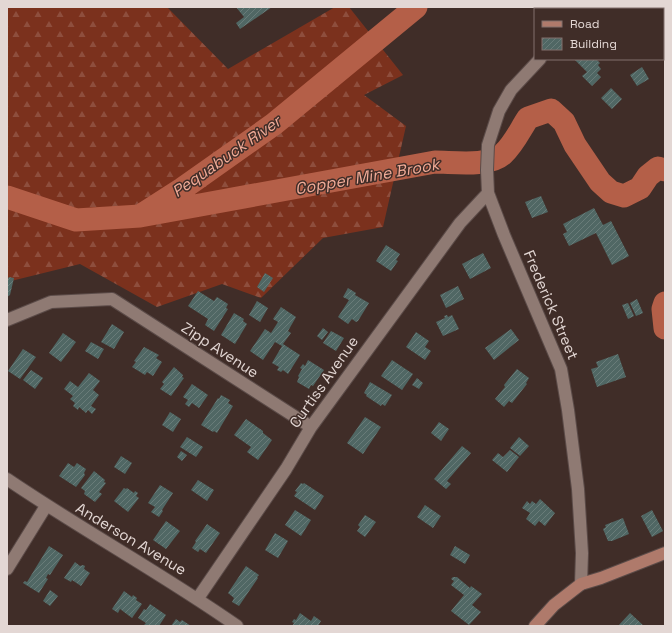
<svg xmlns="http://www.w3.org/2000/svg" width="672" height="633" viewBox="0 0 672 633" font-family="'Space Grotesk',sans-serif">
<style>
.forest{fill:url(#forest-firs)}
.lines{fill:none;stroke-linecap:round;stroke-linejoin:round}
.river{stroke:#b45f48;stroke-width:23}
.building{fill:url(#building-hatch)}
.minor-casing{stroke:#5b4b48;stroke-width:14}
.major-casing{stroke:#5b4b48;stroke-width:14}
.minor{stroke:#8f7a73;stroke-width:12}
.major{stroke:#af7a6b;stroke-width:12}
.labels{text-anchor:middle;stroke-width:3;stroke-linejoin:round;paint-order:stroke}
.street-label{font-size:15px;fill:#e3d7d4;stroke:#402d28}
.water-label{font-size:16px;font-style:italic;fill:#f2ac98;stroke:#402d28}
</style>
<defs>
<pattern id="forest-firs" width="22" height="20" patternUnits="userSpaceOnUse"><rect width="22" height="20" fill="#7b311d"/><path d="M5 1l3.5 6h-7zM16 11l3.5 6h-7z" fill="#8e4e3d"/></pattern>
<pattern id="building-hatch" width="6" height="6" patternUnits="userSpaceOnUse"><rect width="6" height="6" fill="#506764"/><path d="M-1 1l2-2M0 6l6-6M5 7l2-2" fill="none" stroke="#697c79"/></pattern>
</defs>
<rect width="100%" height="100%" fill="#402d28"/>
<path class="forest" d="M7,7h160l61,62 107,-62h14l54,68 -39,20 42,31 -23,101 -60,11 -62,60 -39,-14 -65,23 -77,-43 -73,18z"/>
<g class="lines">
<path class="river" d="M7,197l69,23 64,-4 42,-27 92,-65 142,-117
M140,216l295,-54c19,0 54,5 68,-8 11,-10 17,-24 25,-36l23,-8 13,12 11,23 25,37 11,10 13,4 16,-8 8,-12 10,-8 7,2
M665,303l-2,6 2,19"/>
</g>
<path class="building" d="M236,7h36l-32,22 -4,-6 8,-6z
M574,59h22l4,4 -2,2 3,4 -4,4 4,4 -9,9 -10,-10 5,-4z
M642,67l7,12 -12,7 -7,-11z
M611,88l11,11 -10,10 -11,-11z
M541,196l7,16 -16,6 -7,-16z
M594,208l9,17 8,-4 18,35 -17,9 -16,-32 -27,13 -6,-12 4,-2 -4,-8z
M386,245l14,9 -4,6 2,1 -7,10 -15,-10z
M483,253l8,15 -21,11 -8,-15z
M265,273l8,5 -9,14 -7,-5z
M9,277l5,1 -4,17 -3,2v-17z
M458,286l6,13 -18,9 -6,-13z
M348,288l8,5 -1,2 14,8 -11,18 -2,1 -4,-3 -4,5 -10,-7 11,-17 -6,-3z
M198,291l16,10 3,-4 11,7 -2,4 2,1 -14,22 -9,-6 3,-6 -20,-13z
M637,299l6,14 -7,3 -6,-13z
M257,301l11,7 -8,14 -11,-7z
M628,303l6,13 -6,3 -6,-14z
M281,307l15,10 -8,14 3,2 -8,11 17,11 -12,19 -5,-4 -2,2 -4,-2 2,-3 -7,-4 10,-17 -7,-4 -12,18 -13,-9 15,-22 6,4 7,-11 -5,-3z
M234,313l10,6 -1,2 4,3 -12,20 -14,-9z
M447,315l1,2 4,-2 7,14 -16,7 -7,-14 9,-4 -1,-2z
M112,324l12,8 -10,17 -13,-7z
M323,328l5,4 -6,8 -5,-4z
M511,329l8,11 -25,20 -9,-12z
M331,331l13,7 -8,13 -13,-8z
M416,332l13,9 -4,6 6,4 -6,9 -19,-13z
M63,333l13,9 -15,20 -12,-9z
M91,342l13,7 -6,10 -13,-8z
M144,347l15,8 -3,3 6,4 -9,14 -6,-4 -2,3 -13,-8 4,-5 -2,-1z
M23,349l13,8 -16,22 -12,-8z
M618,354l8,23 -29,10 -6,-18 7,-2 -2,-5z
M308,360l16,10 -11,16 -2,-1 -2,4 -12,-7 2,-5 -1,-1 4,-7 -2,-1 3,-4 2,2z
M392,360l21,14 -11,16 -21,-14z
M174,367l9,8 -1,2 2,1 -13,18 -11,-7 4,-5 -2,-2z
M517,369l12,9 -3,5 1,1 -15,19 -3,-2 -5,6 -9,-8 10,-12 -1,-2z
M31,370l12,8 -8,11 -12,-9z
M89,373l11,8 -7,9 6,5 -8,11 5,3 -4,5 -4,-4 -2,3 -7,-6 -1,3 -5,-4 2,-3 -5,-4 3,-3 -9,-7 6,-8 8,6z
M417,378l6,5 -4,6 -7,-4z
M370,382l22,13 -7,11 -3,-2 -1,2 -15,-10 1,-1 -3,-2z
M192,384l16,11 -9,13 -7,-5 -3,4 -4,-3 3,-4 -5,-3z
M221,395l9,5 -2,3 5,3 -16,27 -3,-2 -1,1 -12,-7 17,-27 1,1z
M170,412l11,7 -8,13 -11,-7z
M365,417l16,10 -18,27 -16,-11z
M246,419l17,12v2l9,7 -14,20 -11,-8 4,-5 -17,-12z
M439,422l10,7 -8,12 -10,-8z
M187,437l16,10 -7,10 -16,-10z
M519,437l10,9 -9,10 -10,-8z
M462,446l9,7 -24,28 4,3 -5,5 -12,-10z
M510,450l9,7 -12,15 -15,-12 6,-7 5,4z
M181,451l6,4 -5,6 -5,-4z
M121,456l11,7 -7,11 -11,-7z
M68,463l6,4 3,-4 9,6 -2,4 1,2 -9,12 -17,-11z
M94,471l11,9 -1,2 2,1 -7,9 3,2 -7,8 -11,-8 1,-3 -4,-3z
M198,480l16,10 -7,11 -16,-11z
M301,483l2,1 1,-1 20,13 -9,14 -21,-14 3,-4 -2,-1z
M160,485l13,8 -11,17 1,1 -4,6 -8,-5 4,-5 -7,-4z
M124,488l2,1 1,-1 7,5 1,-2 3,2 -2,3 3,2 -11,14 -14,-11z
M540,499l15,14 -10,13 -6,-5 -4,5 -9,-7 4,-6 -8,-5 5,-7 3,3 2,-3 4,3z
M425,505l16,11 -8,12 -16,-11z
M295,510l16,10 -10,16 -16,-11z
M652,510l11,21 -11,6 -11,-21z
M365,515l11,7 -11,15 -8,-6 3,-4 -2,-2z
M623,518l6,16 -17,7h-4l-5,-12 3,-2 -1,-2z
M166,521l14,10 -14,18 -13,-9z
M207,524l13,9 -14,20 -6,-4 -2,3 -6,-4 4,-6 -1,-1z
M275,533l13,8 -10,17 -13,-8z
M49,546l14,9 -13,20 -2,-1 -2,4 2,1 -9,14 -16,-10 2,-2 2,1z
M455,546l15,9 -5,9 -15,-9z
M75,562l5,4 3,-1 2,1 -1,3 6,4 -9,13 -9,-6 -1,2 -7,-4z
M246,566l13,9 -2,2 1,1 -19,28 -7,-4 2,-4 -6,-5z
M453,577h4l13,11 1,-2 11,8 -10,11 9,7 -12,13 -18,-14 13,-16 -13,-10 3,-4 -3,-2z
M50,590l8,6 -8,10 -7,-5z
M124,591l8,6 1,-2 4,3 -1,2 6,4 -10,14 -12,-9 -2,4 -6,-4z
M150,604l16,11 -7,11h-16l3,-3 -8,-5 6,-9 2,1z
M300,613l11,8 3,-5 7,5 -3,5h-26l2,-3 -2,-1 2,-3 2,1z
M630,613l14,13h-26z
M176,619l4,3 2,-2 9,6h-20z"/>
<g class="lines">
<defs>
<path id="minor" d="M596,9l2,-2
M540,59l-29,31 -12,21 -11,34 -1,25 1,23 16,42 57,134 7,41 10,79 4,64 -1,31
M7,320l44,-18 61,-3 199,128
M7,479c75,51 156,95 230,147
M7,569l39,-63
M198,598l88,-129 25,-42 149,-204 28,-30"/>
<path id="major" d="M535,626l19,-21 27,-21 20,-6 64,-25"/>
</defs>
<use href="#minor" class="minor-casing"/>
<use href="#major" class="major-casing"/>
<use href="#minor" class="minor"/>
<use href="#major" class="major"/>
</g>
<g class="labels">
<g class="street-label">
<text transform="translate(551 305) rotate(67)" y="5">Frederick Street</text>
<text transform="translate(220 350) rotate(33)" y="5">Zipp Avenue</text>
<text transform="translate(324 382) rotate(-55)" y="5">Curtiss Avenue</text>
<text transform="translate(131 539) rotate(31)" y="5">Anderson Avenue</text>
</g>
<g class="water-label">
<text transform="translate(226 156) rotate(-35)" y="6">Pequabuck River</text>
<text transform="translate(367 176) rotate(-10)" y="6">Copper Mine Brook</text>
</g>
</g>
<rect width="672" height="633" fill="none" stroke="#e3d7d4" stroke-width="16"/>
<rect x="534" y="8" width="130" height="52" fill="#402d28" stroke="#81716d"/>
<rect x="542" y="21" width="20" height="6" fill="#af7a6b" stroke="#81716d"/>
<text x="570" y="28" font-size="12" fill="#e3d7d4">Road</text>
<rect x="542" y="38" width="20" height="12" fill="url(#building-hatch)" stroke="#81716d"/>
<text x="570" y="48" font-size="12" fill="#e3d7d4">Building</text>
</svg>
